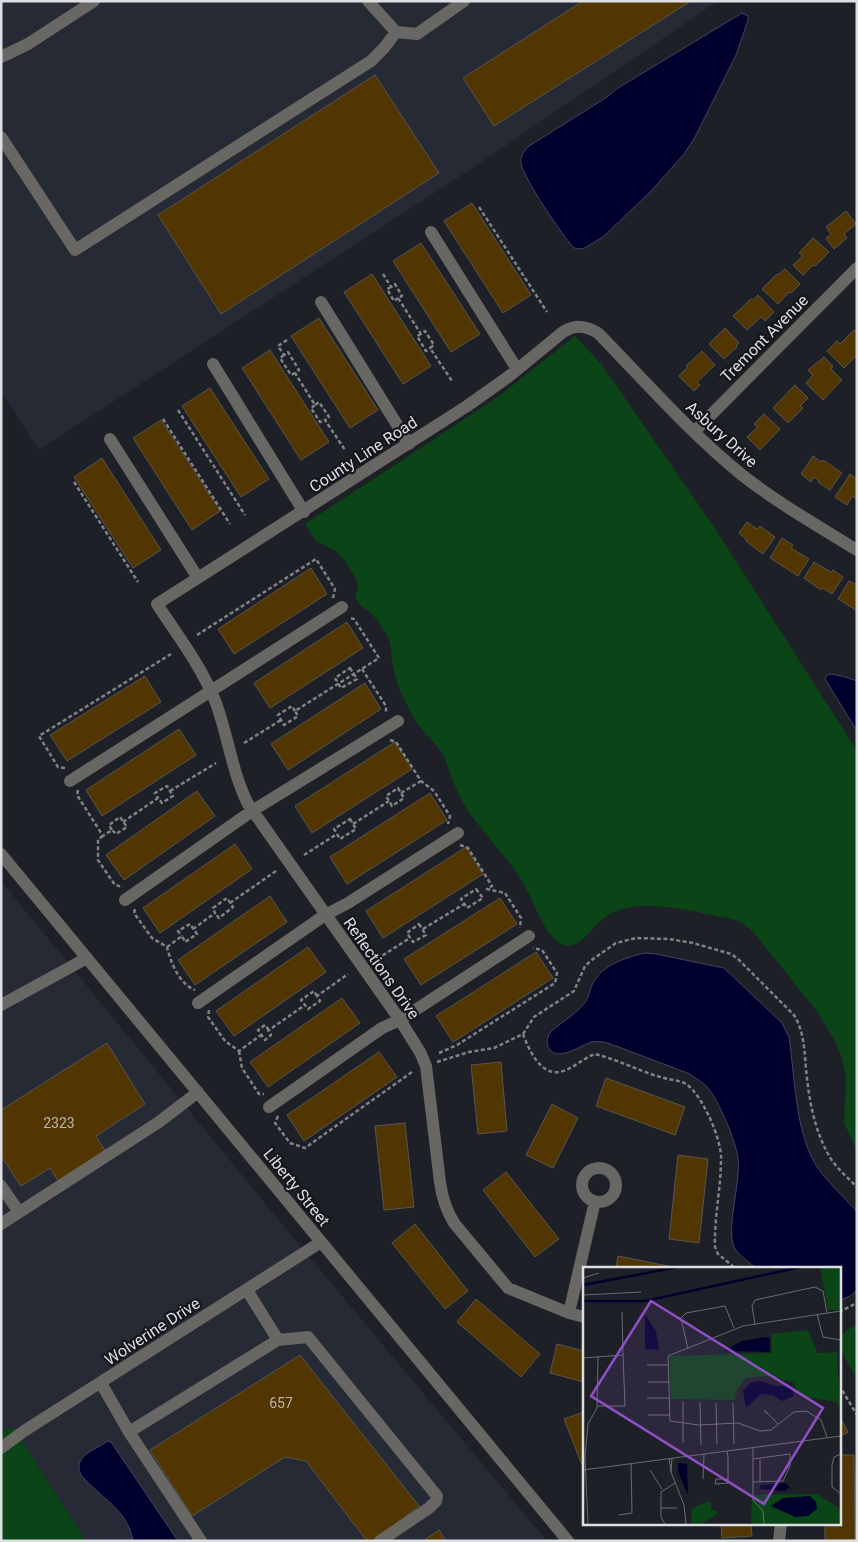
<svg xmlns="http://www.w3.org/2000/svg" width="858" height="1542" viewBox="0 0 858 1542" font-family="Roboto,sans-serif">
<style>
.built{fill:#252a35}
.green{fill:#0b4517}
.water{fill:#00002d;stroke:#424364}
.building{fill:#523602;stroke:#5a554f}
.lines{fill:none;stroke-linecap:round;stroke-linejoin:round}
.path{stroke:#808287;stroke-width:2.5;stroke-dasharray:4 2.5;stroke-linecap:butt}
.minor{stroke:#696764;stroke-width:12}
.labels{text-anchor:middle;stroke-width:4.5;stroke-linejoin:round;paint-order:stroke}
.number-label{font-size:14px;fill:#bab5ab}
.street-label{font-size:16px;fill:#dddfe3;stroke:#14161c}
.inset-river{fill:none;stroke:#00002d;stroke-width:2.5}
.inset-road{fill:none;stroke:#6a6c72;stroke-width:1}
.view{fill:#8f50c6;fill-opacity:0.15;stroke:#8f50c6;stroke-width:2.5}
.inset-edge{fill:none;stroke:#dddfe3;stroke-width:2.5}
</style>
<rect width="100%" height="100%" fill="#1d2026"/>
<path class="built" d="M1,1h717l-244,166 -435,283 -38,-59z
M1,881l295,360 251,300h-461l-73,-114 -12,6z"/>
<path class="green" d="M575,336l27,29 114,165 141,221v400l-13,-28 2,-46 -4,-19 -8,-19 -18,-29 -56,-70 -10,-11 -6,-5 -8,-4c-32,-6 -88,-22 -119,-9 -6,2 -12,6 -16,10 -11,8 -21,28 -36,24 -18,-4 -30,-40 -38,-55 -15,-30 -42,-53 -60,-81 -7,-11 -12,-22 -16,-34 -4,-9 -5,-17 -11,-25 -12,-15 -25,-26 -33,-45 -6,-12 -12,-26 -14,-39 -2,-10 -1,-20 -5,-29 -5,-9 -11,-18 -18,-25 -7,-5 -12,-7 -15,-16l3,-9 -2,-8 -13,-21 -9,-8 -18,-9 -11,-17 193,-127z
M857,1323v56c-7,-13 -18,-27 -17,-43z
M13,1427l73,114h-85v-108z"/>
<path class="water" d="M742,13l6,3v4l-12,35 -42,84 -10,15 -32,36 -49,47 -20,12 -9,-1c-10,-10 -52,-72 -53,-85 -1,-7 3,-12 8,-17l75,-47 14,-11z
M832,674l13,3 12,4v50l-32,-52 2,-4z
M645,953l11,1 68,14 58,55 7,14c6,40 6,94 27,128 9,15 29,33 41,47v78l-5,5 -13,6v-33h-83c-7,-6 -18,-13 -22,-21 -8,-19 7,-65 4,-89 -2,-16 -19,-57 -30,-70 -5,-6 -12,-9 -18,-14l-82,-31c-5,-1 -10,-2 -16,-1 -12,3 -31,19 -42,8 -4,-5 -3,-10 -1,-16 10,-11 25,-18 35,-30 6,-8 5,-14 9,-21 9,-18 34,-26 52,-30z
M108,1441l3,1 67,99h-45c-6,-33 -32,-42 -52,-66 -9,-19 14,-25 27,-34z"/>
<path class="building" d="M583,1h108l-197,125 -31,-48z
M375,75l64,98 -218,141 -63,-99z
M472,203l59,92 -28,18 -59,-92z
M846,211l10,13 -12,10 3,4 -13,11 -8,-11 5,-4 -5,-7z
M813,238l16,14 -14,14 -2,-1 -10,10 -10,-10 10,-9 -4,-3z
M421,243l59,91 -29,18 -58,-91z
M785,269l15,15 -9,9 -2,-1 -11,12 -16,-15 15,-15 1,1z
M372,274l59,92 -28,18 -59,-92z
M758,295l16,17 -9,9 -4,-4 -14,13 -14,-14 18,-17 2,1z
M319,318l59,92 -28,18 -59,-92z
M725,328l14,15 -3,3 1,1 -13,12 -15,-15z
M854,330l3,3v22l-13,13 -17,-17 10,-10 3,3z
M270,350l59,92 -28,18 -59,-92z
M702,351l13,14 -18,17 3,3 -6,6 -15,-15 9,-9 -2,-1z
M824,357l9,9 -2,3 11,11 -19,20 -17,-17 7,-8 -5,-5z
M795,385l13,13 -8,8 3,2 -15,15 -15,-15z
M210,388l59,91 -28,18 -59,-91z
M764,414l16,15 -20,21 -13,-13 11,-10 -4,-3z
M161,420l59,91 -28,19 -59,-92z
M813,456l8,6 2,-2 19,13 -12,17 -12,-8 1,-1 -5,-4 -3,5 -10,-8z
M102,458l59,92 -28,18 -59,-91z
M850,474l7,5v20l-5,-3 -5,9 -12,-8z
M747,522l10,7 3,-3 15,11 -12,17 -17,-13 1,-1 -8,-7z
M782,538l11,7 -2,3 18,11 -11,17 -28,-18z
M814,562l17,10 2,-2 10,7 -11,17 -9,-6 -2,2 -17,-12z
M311,568l16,26 -93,60 -16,-25z
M849,581l8,4v26l-19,-12z
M347,622l16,26 -93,60 -16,-25z
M145,676l16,26 -94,59 -17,-26z
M365,683l16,26 -93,61 -17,-26z
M179,729l17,26 -94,61 -16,-26z
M395,742l17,27 -100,64 -17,-27z
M197,791l18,25 -91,64 -18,-25z
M430,793l17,27 -100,64 -17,-27z
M235,844l17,25 -92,64 -17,-25z
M466,847l17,27 -100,64 -17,-27z
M270,896l17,26 -92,63 -17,-25z
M500,898l17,26 -96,61 -17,-26z
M308,947l18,25 -92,64 -18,-25z
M536,952l17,26 -100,64 -17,-26z
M342,998l18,25 -92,64 -18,-25z
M107,1043l38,61 -49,32 10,16 -47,30 -9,-14 -29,18 -20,-30v-46z
M379,1052l18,25 -93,64 -17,-26z
M501,1062l6,69 -29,3 -7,-69z
M606,1078l79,29 -10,28 -79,-29z
M552,1104l26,14 -25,50 -27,-13z
M405,1123l9,84 -30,3 -9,-84z
M678,1155l30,4 -9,84 -30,-4z
M506,1172l53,67 -24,18 -52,-67z
M415,1224l53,67 -23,18 -53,-66z
M618,1256l60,12h-62z
M476,1299l64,55 -19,23 -64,-55z
M557,1344l27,7v31l-34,-9z
M300,1355l119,151 -45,35h-7l-61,-80 -21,-4 -93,59 -42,-66z
M584,1412v58l-20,-51z
M839,1415l9,17 -9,5z
M839,1455h15l1,85h-30v-17h14z
M721,1523h30l1,13 -30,2z
M439,1530l7,11h-23z"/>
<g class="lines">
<path class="path" d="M479,207l68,105
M383,274l8,13 4,-3 7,12 -4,2 23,36 4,-3 9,14 -4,3 22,33
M391,287l-4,2 7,12 4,-3
M421,334l-4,2 9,15 4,-3
M287,340l-9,6 6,9 4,-3 11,18 -4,3 20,32 4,-3 10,15 -4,3 20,30
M284,355l-4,3 11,17 4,-2
M315,405l-4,3 9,14 5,-2
M178,410l67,105
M163,419l67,105
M74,482l64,100
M197,635l119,-76 19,30 -2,9
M350,668l7,11 -16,9 -6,-10z
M362,669l24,37v7
M295,711l-3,-5 -14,9 6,10 14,-9 -3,-5 84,-53 -25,-39 -5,-1
M390,740l6,2 25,39 13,10 16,25 -2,8
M244,743l37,-23
M65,768l-7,-1 -19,-31 132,-82
M398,788l6,10 -12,8 -6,-10z
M78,790l-1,5 26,41 9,-6 4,4 11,-7 -7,-10 -11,8 3,5
M170,791l46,-28
M401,793l20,-12
M350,819l6,10 -16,10 -6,-10z
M123,822l35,-24 4,5 11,-7 -6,-10 -12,7 3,5
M353,824l36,-23
M103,836l-5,3v21l17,25 8,2
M460,845l8,3 24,38 -5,3 18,4 16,25 -1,10
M304,855l33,-21
M476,889l7,9 -16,10 -6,-9z
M230,903l46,-32
M135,909l-1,4 18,25 15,9c4,16 12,37 28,43
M419,924l7,11 -13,7 -6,-9z
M193,929l22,-16 -2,-5 14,-10 6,9 -14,11 -4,-5
M423,929l41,-25
M167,947l15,-11 3,6 12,-8 -7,-10 -12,7 4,5
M377,959l33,-21
M317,996l-3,-5 -13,9 7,9 12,-8 -3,-5 31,-22
M209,1010l-1,7 17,24 14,10 22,-16
M269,1030l-4,-5 -7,5 7,10 6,-5 -3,-5h1l36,-25
M523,1034c5,14 17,41 36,38 13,-2 24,-14 36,-18 24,6 46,18 69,24 7,2 15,2 22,6 16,10 36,56 35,75 0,29 -7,59 -6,88l3,7 17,14
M239,1051l3,17 17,26h5
M439,1053l18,-8 98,-62 2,-10 -15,-23 -9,-2
M437,1062l32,-10 25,-4 29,-14 11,-17 40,-26 11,-25 8,-7 23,-16 20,-5 33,1 24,4 38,11 6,4 57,57c12,20 10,41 13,63 3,29 10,60 26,84 7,9 16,17 24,25
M278,1116l-3,7 15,20 15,5 107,-76
M839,1312l18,-9
M839,1385l18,30"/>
<path class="minor" d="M368,1l28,31 21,2 47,-33
M1,57l27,-13 66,-43
M1,137l74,113 296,-189 13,-13 12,-16
M431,232l86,137
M321,302l88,142
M213,364l91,148
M694,432l163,-164
M110,439l88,139
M70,781l272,-174
M1,854l567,687
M125,900l127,-89 146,-90
M198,1003l127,-88 23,-12 110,-70
M1,1005l86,-47
M269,1107l113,-79 18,-8 129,-84
M582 1185a17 17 0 1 1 34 0a17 17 0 1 1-34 0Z
M1,1186l18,26
M1,1224l158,-102 39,-30
M247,1290l31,50 30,-3 129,159 -1,5 -7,7 -49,33
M569,1313l26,-112
M584,1317l-15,-4 -61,-25 -54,-65c-8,-13 -12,-26 -14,-41l-14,-116 -6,-14 -20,-32 -152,-216c-16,-32 -20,-68 -32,-101 -14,-36 -38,-67 -59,-99l310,-198 41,-29 55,-45c12,-7 22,-7 35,1 47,48 91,99 144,142 36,28 76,51 115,75
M101,1383l28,49 72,109
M129,1432l149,-92
M1,1448l23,-17 297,-189
M779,1541l2,-18"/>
</g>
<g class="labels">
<g class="number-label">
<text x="59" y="1128">2323</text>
<text x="281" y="1408">657</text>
</g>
<g class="street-label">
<text transform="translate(764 338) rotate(-45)" y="6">Tremont Avenue</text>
<text transform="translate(722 434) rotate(42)" y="6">Asbury Drive</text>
<text transform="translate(363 454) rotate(-33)" y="6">County Line Road</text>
<text transform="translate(382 968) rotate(55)" y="6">Reflections Drive</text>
<text transform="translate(297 1187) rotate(51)" y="6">Liberty Street</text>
<text transform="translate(152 1331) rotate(-33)" y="6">Wolverine Drive</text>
</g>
</g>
<g transform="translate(583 1267)">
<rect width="258" height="258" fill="#1d2026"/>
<path d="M237,0h20v43h-12zM225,63l9,23 20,-1 3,55 -4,-5 -36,-6 -7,-14 -27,-6 -20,2 -9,11 -2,11 -64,-1 -2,-43 103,-3 -1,-19zM234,227l23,15v15h-89l1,-29zM128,234v9l7,1 -2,4 -14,9h-11l1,-16z" fill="#0b4517"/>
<path d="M62,48l11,16 3,19 -14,-1zM181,70l6,1v14l-46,-1 18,-10zM177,114l16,5h15l3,10 -12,5 -10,-6 -11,-1 -15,14 -3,-17 7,-8zM95,196l9,1 1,31 -10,-23zM202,216l5,4 -5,4 -25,-2v-4zM227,229l6,6 1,7 -9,7 -13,1 -24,-11 12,-8z" fill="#00002d"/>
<path class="inset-river" d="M0,18l96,-18M0,34h62l156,-34"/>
<path class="inset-road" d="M0,11l16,-5M0,28l58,-3M234,47l6,23 18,3M172,57l-3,-18 3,-6 60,-13 8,4 4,22M105,82l-7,-31 5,-5 39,-7 9,22M0,91l40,-3 -1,-43M64,98h22M65,115h22M64,131h23M100,134v42M117,135l1,43M133,136l1,41M150,136l1,41M14,139h28l-2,-51M184,147l-3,-4 14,14M65,148h22M244,170l-6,-17 -15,-9 -12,1 -23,18 -11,1 -22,-8 -39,2 -29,-4 -2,-65 75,-30 98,-15M170,180v53l10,11 1,13M144,184l1,6v26l-13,1 1,-5h12M258,187l-7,3 -2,8v22l9,7M86,191l2,14 1,-14M170,192l37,-5v12l-7,15 -30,1M0,203l258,-34M67,203l12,19M88,205l13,33 2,19M120,212l1,-25M177,215v-23M77,241h17M36,248l13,-2 -1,-50M5,257l-3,-67 3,-33 9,-16 1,-51M82,257l-4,-7v-25l14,-9"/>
<path class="view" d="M68,34l172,107 -59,96 -173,-108z"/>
<rect width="258" height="258" class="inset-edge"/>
</g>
<rect width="858" height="1542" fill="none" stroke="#dddfe3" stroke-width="5"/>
</svg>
